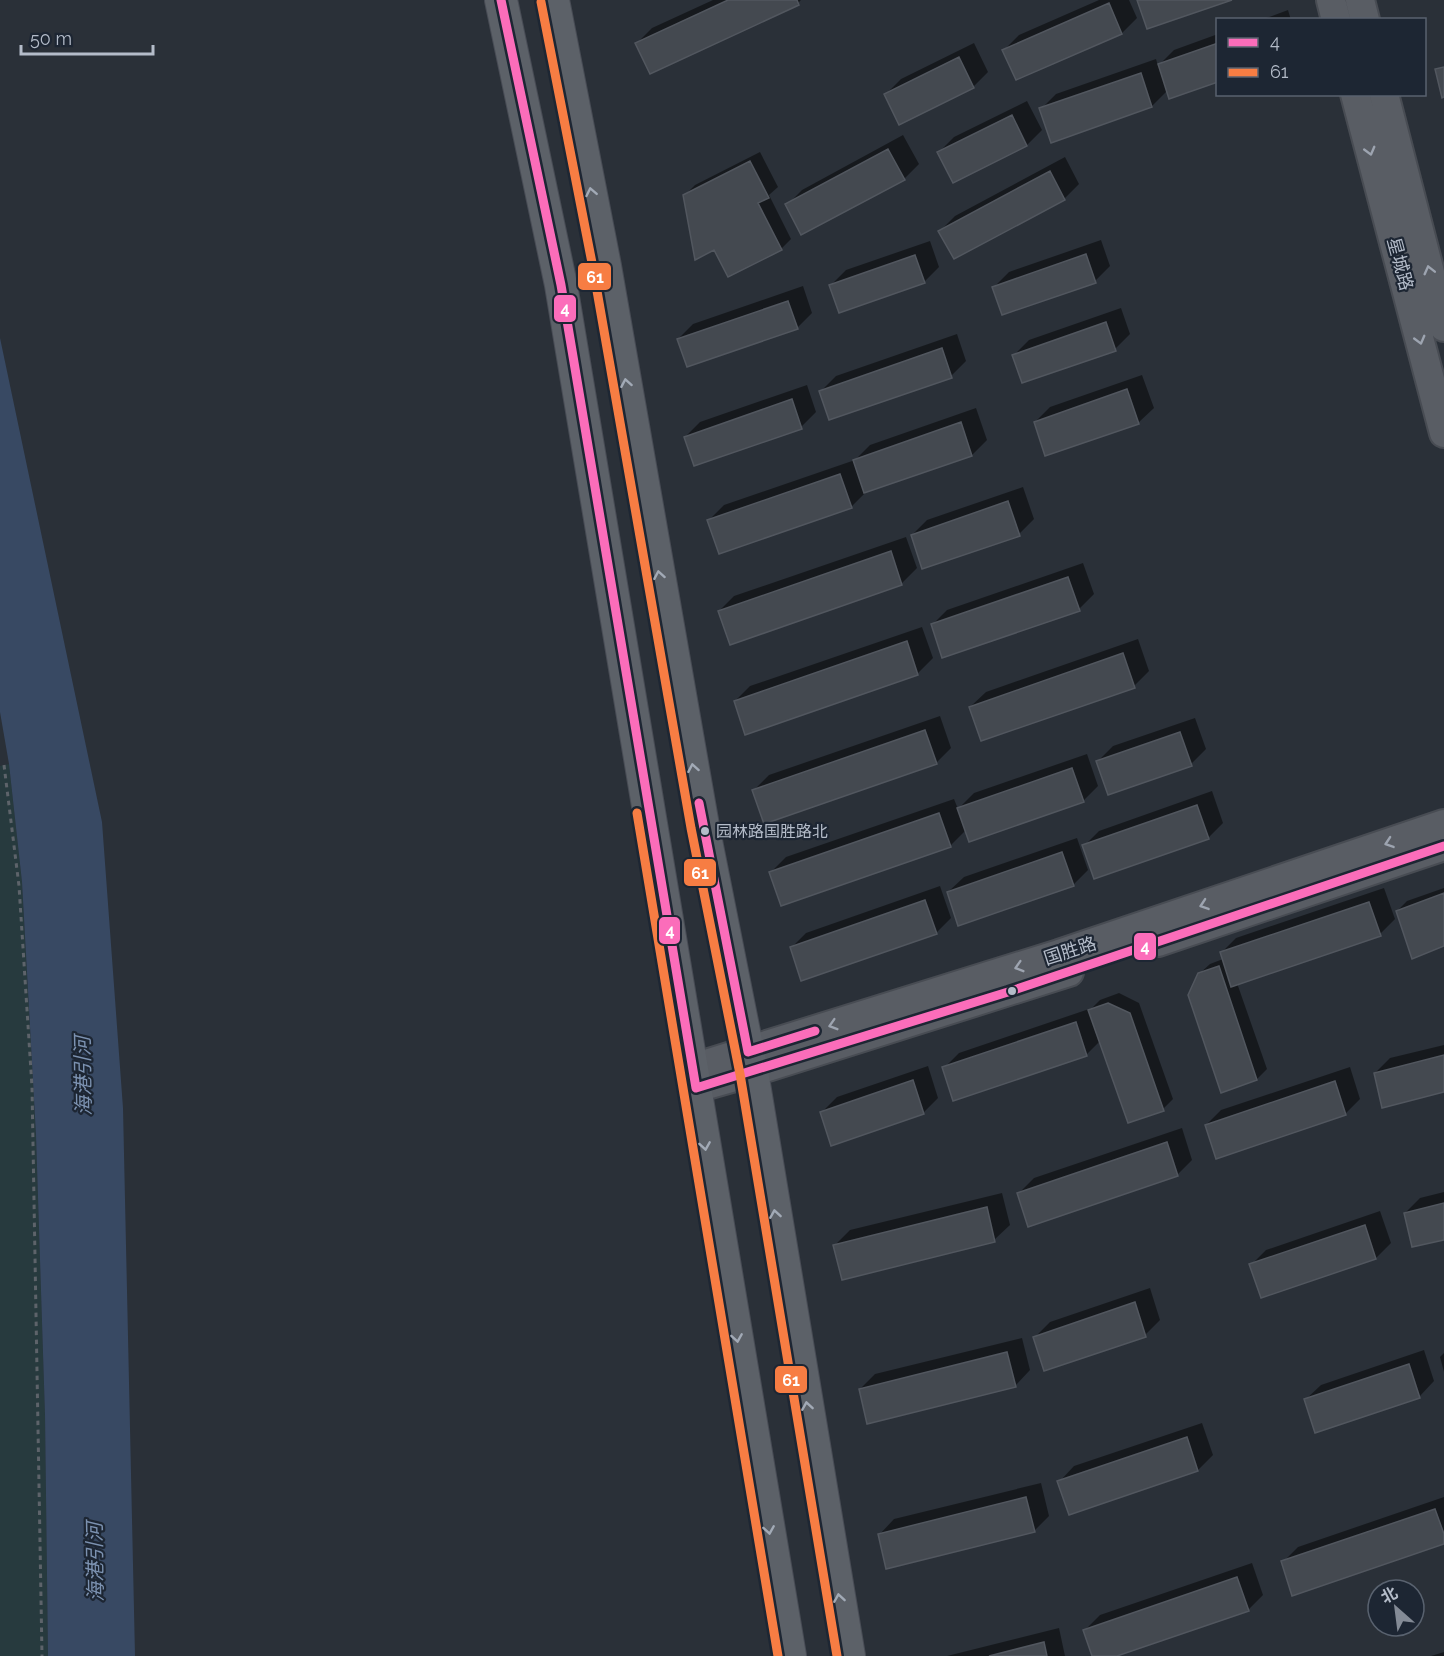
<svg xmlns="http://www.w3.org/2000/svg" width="1444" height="1656" viewBox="0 0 1444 1656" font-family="Raleway,'Noto Sans SC',sans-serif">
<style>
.green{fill:#273a3e}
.water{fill:#384963}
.shadow{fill:#0007}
.building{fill:#444950;stroke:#52575f;stroke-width:1.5}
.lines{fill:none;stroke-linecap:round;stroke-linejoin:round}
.secondary-casing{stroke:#484c53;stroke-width:32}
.primary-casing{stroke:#484c55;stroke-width:34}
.path{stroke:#5d636a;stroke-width:3;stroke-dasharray:4.5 4.5;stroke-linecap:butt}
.secondary{stroke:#595d64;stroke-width:28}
.primary{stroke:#5c6168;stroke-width:32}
.bus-1-casing{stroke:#1d2633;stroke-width:14}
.bus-2-casing{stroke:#1d2633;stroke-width:14}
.bus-1{stroke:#fb6dba;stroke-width:9}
.bus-2{stroke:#f77d43;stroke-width:9}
.oneway{stroke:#9da4b0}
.oneway2{stroke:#a2aab6}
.bus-dot{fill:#b4bcc9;stroke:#1d2633;stroke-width:2}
.labels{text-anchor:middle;stroke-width:4.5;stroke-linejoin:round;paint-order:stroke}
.bus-label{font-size:16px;fill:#b4bcc9;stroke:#1d2633;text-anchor:start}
.street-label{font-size:18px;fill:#b4bcc9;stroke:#1d2633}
.water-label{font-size:20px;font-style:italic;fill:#7c92b1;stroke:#1d2633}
.line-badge{stroke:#1d2633;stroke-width:2}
.badge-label{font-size:16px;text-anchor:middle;font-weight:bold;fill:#fff}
</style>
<rect width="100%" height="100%" fill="#2a3038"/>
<path class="green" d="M9,764l13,118 14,253 9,280 3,241h-48v-890z"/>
<path class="water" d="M0,338l102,484 21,286 12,548h-87l-3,-241 -9,-280 -14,-253 -13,-118 -9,-52z"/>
<path class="shadow" d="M713,0h88l-3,3 -161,40 15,-15z
M1099,0h30l8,18 -15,15 -106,45 -12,-28 15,-15z
M1288,10l3,10h-30z
M1218,34v46l-50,10 -16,16 -111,3 15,-15 100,-35 2,7 16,-16z
M974,43l14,29 -15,15 -87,7 15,-15z
M1027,101l15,29 -15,15 -88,7 15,-15z
M903,135l16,29 -15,15 -117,26 15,-15z
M760,152l18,35 -9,8 22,44 -10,10 -96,-54 10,-10z
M1065,157l14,27 -15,15 -124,32 15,-15z
M1101,240l9,26 -15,15 -101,6 15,-15z
M930,241l9,26 -15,15 -93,3 15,-15z
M803,286l9,27 -15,15 -119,11 15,-15z
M1121,308l9,26 -15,15 -101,6 15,-15z
M957,334l9,27 -15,15 -130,15 15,-15z
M1142,375l12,33 -16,15 -103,-1 15,-15z
M807,385l9,27 -15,15 -116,10 15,-15z
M976,408l11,32 -15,15 -106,37 -15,15 -142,13 15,-15 131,-45 15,-15z
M1023,487l11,32 -15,15 -107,1 15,-15z
M906,537l11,31 -15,15 -171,60 -12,-32 15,-15z
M1083,563l11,31 -15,15 -147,16 15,-15z
M922,627l11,31 -15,15 -172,60 -11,-32 15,-15z
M1138,639l11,32 -15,15 -164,21 16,-15z
M940,716l11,32 -15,15 -182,27 15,-15z
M1195,718l11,31 -15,15 -93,-3 15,-15z
M1087,754l11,32 -15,15 -117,29 -16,16 -179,26 15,-15 168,-58 4,10 16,-16z
M1212,791l11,32 -15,15 -124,8 15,-15z
M1077,838l11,32 -15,15 -125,7 16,-15z
M940,886l11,32 -15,15 -145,15 15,-15z
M1384,888l11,31 -15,15 -143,49 30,86 -10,10 -58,-105 11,-10 13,-5 -2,-6 15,-15z
M1444,888v56l-47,-33 10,-10z
M1119,993l20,10 34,96 -10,10 -34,12 -28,-81 -14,14 -133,45 -10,-31 15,-15 133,-45 8,-8z
M1444,1045v46l-69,-18 15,-15z
M928,1066l10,32 -15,15 -101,-1 15,-15z
M1350,1067l10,32 -15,15 -139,11 15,-15z
M1182,1128l10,32 -15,15 -158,18 15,-15z
M1444,1192v46l-39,-25 15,-15z
M1002,1193l8,32 -16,15 -159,5 15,-15z
M1380,1211l11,32 -15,15 -125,7 15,-15z
M1150,1288l10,32 -15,15 -110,2 15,-15z
M1022,1338l8,32 -15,16 -155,3 15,-15z
M1424,1350l10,31 -15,16 -114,3 16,-15z
M1444,1353v19l-4,-15z
M1202,1423l11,32 -15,15 -128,43 -11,-31 15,-16z
M1041,1483l8,33 -15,15 -155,4 15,-16z
M1444,1497v45l-161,20 15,-15z
M1252,1563l11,32 -15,15 -135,46h-20l-8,-26 15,-15z
M1059,1628l6,28h-118z
M1444,1652v4h-13z"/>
<path class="building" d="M728,0h69l2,5 -149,69 -15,-31z
M1137,0h95l-85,29z
M1109,3l13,31 -106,46 -14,-30z
M1218,43v39l-49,17 -11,-35z
M959,57l15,31 -75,37 -15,-31z
M1444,67v30l-2,1 -7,-29z
M1141,73l11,34 -101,36 -12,-35z
M1012,115l15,31 -74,37 -16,-31z
M888,149l17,31 -104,55 -16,-31z
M750,161l19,37 -11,5 24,47 -54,27 -14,-27 -19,10 -12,-65z
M1050,171l15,29 -111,59 -16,-28z
M1086,254l10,29 -94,32 -10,-28z
M915,255l10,28 -86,30 -10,-28z
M788,301l10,28 -111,38 -10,-28z
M1106,322l10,29 -94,32 -10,-28z
M942,348l10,30 -123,42 -10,-29z
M1127,389l12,35 -94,32 -11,-34z
M792,399l10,30 -108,37 -10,-29z
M961,422l11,34 -108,37 -11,-33z
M840,474l12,34 -133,46 -12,-34z
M1008,501l12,35 -98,33 -11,-34z
M891,551l11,34 -172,60 -12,-34z
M1068,577l12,34 -138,47 -11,-34z
M907,641l11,34 -173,60 -11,-34z
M1123,653l12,35 -154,53 -12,-34z
M925,730l12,34 -173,60 -12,-34z
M1180,732l12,34 -84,29 -12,-34z
M1072,768l12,34 -115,40 -12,-34z
M1197,805l12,34 -115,40 -12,-34z
M939,813l12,34 -170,59 -12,-34z
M1062,852l12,34 -116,40 -11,-34z
M1444,893v53l-32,13 -16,-48z
M925,900l12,34 -136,47 -11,-34z
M1369,902l12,34 -150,51 -11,-35z
M1219,966l38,114 -36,13 -33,-98 10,-22z
M1108,1003l22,10 34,98 -36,12 -40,-113z
M1076,1022l11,34 -134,45 -11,-34z
M1444,1055v37l-62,16 -8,-35z
M913,1080l11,34 -93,32 -11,-34z
M1335,1081l11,34 -130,44 -11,-34z
M1167,1142l11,34 -150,51 -11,-34z
M1444,1203v37l-32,7 -8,-34z
M987,1207l8,35 -153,38 -9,-35z
M1365,1225l11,34 -115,39 -12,-34z
M1135,1302l11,35 -102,34 -11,-34z
M1007,1352l9,35 -149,37 -8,-35z
M1409,1364l11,34 -105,35 -11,-34z
M1187,1437l11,34 -129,44 -12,-34z
M1026,1497l9,35 -149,37 -8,-35z
M1435,1509l9,25v10l-152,52 -11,-35z
M1237,1577l12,34 -132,45h-25l-9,-26z
M1044,1642l3,14h-58z"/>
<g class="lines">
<defs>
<path id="secondary" d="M1331,0l5,20
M1360,0l5,20
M1355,94l89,339
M1384,94l60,233
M1158,942l286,-96
M693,1068l366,-114 385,-130
M696,1088l56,-16 317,-100"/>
<path id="primary" d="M501,0l60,285 229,1371
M553,0l52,266 98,560 49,246 97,584"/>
</defs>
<use href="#secondary" class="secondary-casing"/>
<use href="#primary" class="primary-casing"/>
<path class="path" d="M4,765l15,121 13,201 10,569"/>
<use href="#secondary" class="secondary"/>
<use href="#primary" class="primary"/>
<defs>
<path id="bus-1" d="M501,0l60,285 135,803 312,-96 436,-146
M699,803l49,249 67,-21"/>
<path id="bus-2" d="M541,2l52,266 98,560 49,246 97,582
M637,813l141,843"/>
</defs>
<use href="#bus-1" class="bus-1-casing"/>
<use href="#bus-2" class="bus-2-casing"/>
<use href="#bus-1" class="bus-1"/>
<use href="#bus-2" class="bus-2"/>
</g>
<defs><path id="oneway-chevron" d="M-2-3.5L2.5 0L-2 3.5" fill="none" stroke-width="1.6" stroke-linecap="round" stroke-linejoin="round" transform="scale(1.5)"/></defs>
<g class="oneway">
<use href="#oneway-chevron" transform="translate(1370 151) rotate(75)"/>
<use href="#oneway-chevron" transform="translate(1429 270) rotate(-104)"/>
<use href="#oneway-chevron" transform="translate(1420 340) rotate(75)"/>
<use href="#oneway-chevron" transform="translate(1389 843) rotate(161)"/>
<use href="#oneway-chevron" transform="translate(1204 905) rotate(161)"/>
<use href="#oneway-chevron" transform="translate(1019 967) rotate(163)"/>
<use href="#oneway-chevron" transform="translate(833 1025) rotate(163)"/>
</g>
<g class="oneway2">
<use href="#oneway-chevron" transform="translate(591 192) rotate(-101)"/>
<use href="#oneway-chevron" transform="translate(626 383) rotate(-100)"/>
<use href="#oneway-chevron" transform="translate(659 575) rotate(-100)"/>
<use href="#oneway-chevron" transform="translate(693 768) rotate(-100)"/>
<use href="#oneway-chevron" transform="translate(705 1146) rotate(81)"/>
<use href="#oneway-chevron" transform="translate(775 1214) rotate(-99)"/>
<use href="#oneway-chevron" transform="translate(737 1338) rotate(81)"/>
<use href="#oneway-chevron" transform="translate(807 1406) rotate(-99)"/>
<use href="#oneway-chevron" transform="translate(769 1530) rotate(81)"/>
<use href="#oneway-chevron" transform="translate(839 1598) rotate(-99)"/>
</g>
<g class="bus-dot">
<circle cx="705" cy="831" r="5"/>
<circle cx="1012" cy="991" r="5"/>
</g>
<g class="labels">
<g class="bus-label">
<text x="716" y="837">园林路国胜路北</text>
</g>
<g class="street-label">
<text transform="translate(1400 264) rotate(75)" y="6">星城路</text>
<text transform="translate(1070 951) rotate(-18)" y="6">国胜路</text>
</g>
<g class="water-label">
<text transform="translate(83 1076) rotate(-91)" y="7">海港引河</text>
<text transform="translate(95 1562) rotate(-91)" y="7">海港引河</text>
</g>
</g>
<g class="line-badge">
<rect x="577" y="262" width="35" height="29" rx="6" fill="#f77d43"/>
<rect x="553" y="294" width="24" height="29" rx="6" fill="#fb6dba"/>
<rect x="683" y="858" width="34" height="29" rx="6" fill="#f77d43"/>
<rect x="658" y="916" width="23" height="29" rx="6" fill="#fb6dba"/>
<rect x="1133" y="932" width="24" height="29" rx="6" fill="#fb6dba"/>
<rect x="774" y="1365" width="34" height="29" rx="6" fill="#f77d43"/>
</g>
<g class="badge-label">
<text x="595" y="283">61</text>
<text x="565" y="314">4</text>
<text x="700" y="879">61</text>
<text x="670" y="936">4</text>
<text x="1145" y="952">4</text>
<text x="791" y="1386">61</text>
</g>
<rect x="1216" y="18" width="210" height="78" fill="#1d2633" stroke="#59626f" stroke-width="1.5"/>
<rect x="1228" y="38" width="30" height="9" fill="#fb6dba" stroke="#59626f" stroke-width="1.5"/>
<text x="1270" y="48" font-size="18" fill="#b4bcc9">4</text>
<rect x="1228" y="68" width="30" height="9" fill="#f77d43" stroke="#59626f" stroke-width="1.5"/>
<text x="1270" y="78" font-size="18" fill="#b4bcc9">61</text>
<g transform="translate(1396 1608) rotate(332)"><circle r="28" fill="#1d2633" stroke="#59626f" stroke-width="1.5"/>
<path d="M0-4.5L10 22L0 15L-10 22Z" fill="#848b96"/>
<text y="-9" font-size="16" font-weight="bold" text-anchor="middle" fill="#b4bcc9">北</text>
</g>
<path d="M21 45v9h132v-9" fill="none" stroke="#b4bcc9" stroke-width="3"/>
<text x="30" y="45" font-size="18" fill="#b4bcc9" stroke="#1d2633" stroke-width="4.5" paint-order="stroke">50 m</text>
</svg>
